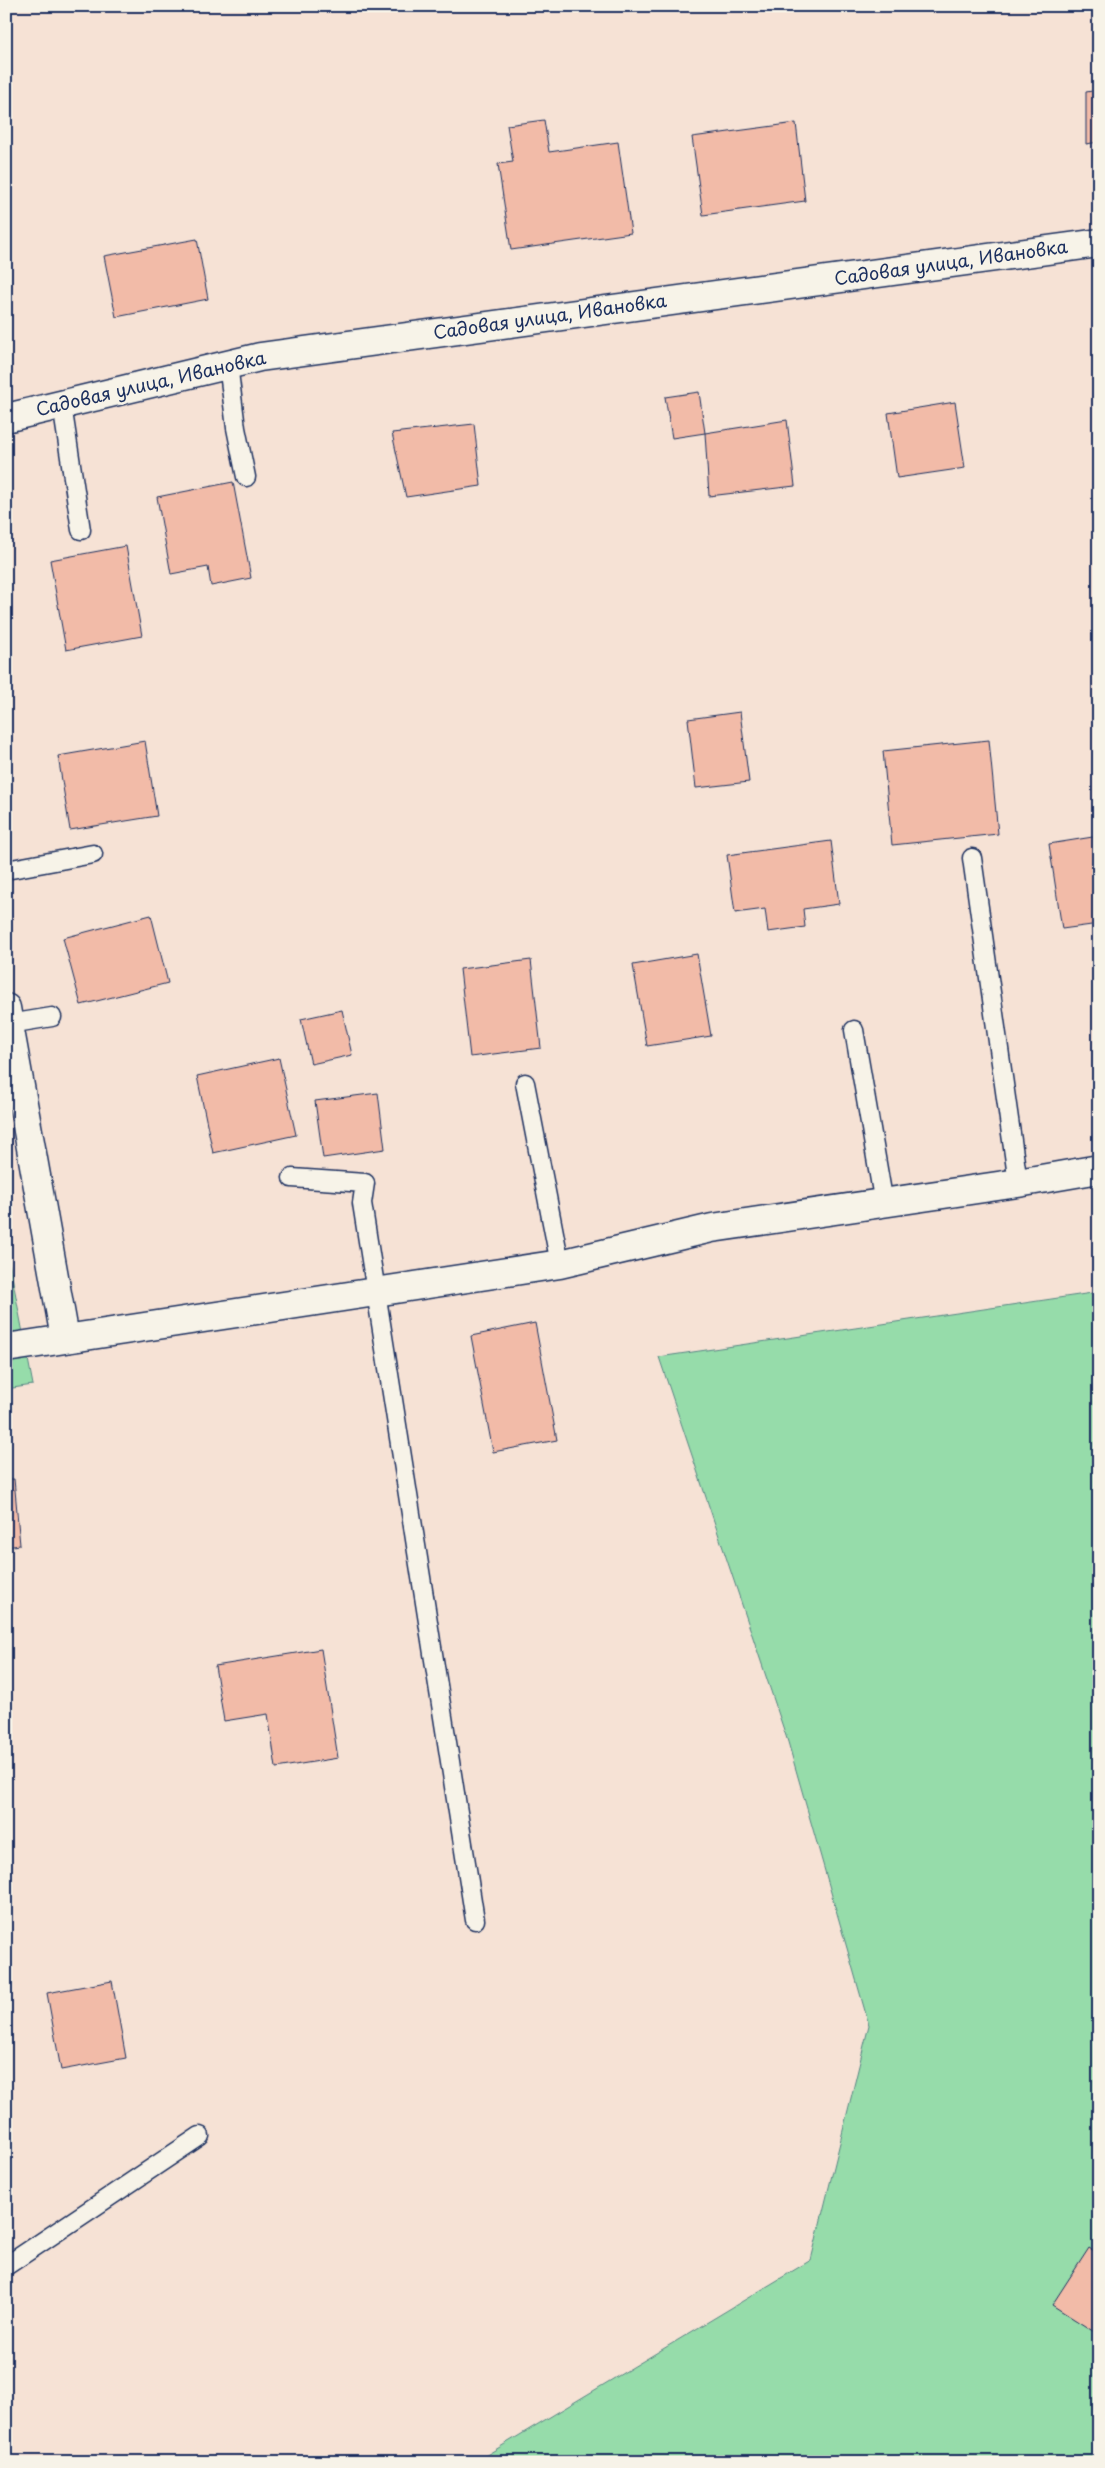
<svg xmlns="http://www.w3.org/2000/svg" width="1105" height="2468" viewBox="0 0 1105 2468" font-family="'Playpen Sans',sans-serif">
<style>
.green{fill:#96dcaa;stroke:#588684}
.building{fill:#f2bba8;stroke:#1b2f5e}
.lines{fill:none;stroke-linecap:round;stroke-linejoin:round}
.lane-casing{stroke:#1b2f5e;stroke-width:21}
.street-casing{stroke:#1b2f5e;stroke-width:31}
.lane{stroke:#f7f3e8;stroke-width:18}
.street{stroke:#f7f3e8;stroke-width:28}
.labels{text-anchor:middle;stroke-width:5;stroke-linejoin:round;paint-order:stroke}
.street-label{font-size:18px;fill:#1b2f5e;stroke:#f7f3e8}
</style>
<rect width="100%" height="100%" fill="#f6e2d5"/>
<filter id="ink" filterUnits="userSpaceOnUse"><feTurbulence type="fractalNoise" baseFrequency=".02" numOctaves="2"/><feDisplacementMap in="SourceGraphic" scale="10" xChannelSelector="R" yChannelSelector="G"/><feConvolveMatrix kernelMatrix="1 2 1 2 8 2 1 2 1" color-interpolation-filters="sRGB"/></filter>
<g filter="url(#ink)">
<path class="green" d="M6,1245l27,140 -27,4z
M1099,1292v1170h-624l336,-202 58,-235 -81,-283 -129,-385z"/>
<path class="building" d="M1099,90v52l-13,2v-52z
M544,120l5,32 69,-10 13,91 -120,17 -13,-86 15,-2 -6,-37z
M796,123l9,78 -102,14 -11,-78z
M197,239l11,60 -92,18 -12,-61z
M699,392l6,41 -33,5 -7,-41z
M955,402l10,66 -68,10 -9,-65z
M787,420l8,66 -86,10 -4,-63z
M474,424l7,62 -75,11 -14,-64z
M233,482l18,96 -40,8 -3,-19 -37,7 -14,-77z
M126,546l16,90 -76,14 -16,-90z
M740,712l9,70 -53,6 -8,-69z
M989,740l9,94 -106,11 -9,-94z
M145,741l12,75 -87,14 -12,-74z
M1099,836v88l-37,5 -13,-85z
M831,841l8,63 -36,5 2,18 -37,5 -3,-23 -30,4 -8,-58z
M151,915l17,68 -87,22 -18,-67z
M697,954l14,82 -64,10 -14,-81z
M531,960l10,88 -71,9 -10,-88z
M342,1010l10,45 -41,9 -10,-45z
M279,1058l17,77 -83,18 -16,-77z
M378,1093l7,56 -62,9 -8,-57z
M535,1323l22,117 -64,12 -22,-116z
M14,1479l6,66 -14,2v-67z
M321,1649l17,109 -62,10 -8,-54 -44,7 -9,-55z
M112,1981l14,77 -65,12 -14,-77z
M1089,2248l10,6v81l-47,-30z"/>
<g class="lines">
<defs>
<path id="lane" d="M228,364l8,64 10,49
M62,405l19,125
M972,858l46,325
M6,870l87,-16
M9,1024l43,-7
M854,1030l30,174
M525,1083l35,181
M292,1178l73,5 -3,20 113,717
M6,2266l194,-130"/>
<path id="street" d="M6,418l254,-61 839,-114
M6,1008l59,330
M6,1348l554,-84 152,-36 306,-45 81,-14"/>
</defs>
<use href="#lane" class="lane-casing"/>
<use href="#street" class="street-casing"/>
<use href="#lane" class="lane"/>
<use href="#street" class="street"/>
</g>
</g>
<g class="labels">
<g class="street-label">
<text transform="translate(951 263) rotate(-8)" y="6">Садовая улица, Ивановка</text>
<text transform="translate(550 317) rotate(-8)" y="6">Садовая улица, Ивановка</text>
<text transform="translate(151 384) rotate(-13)" y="6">Садовая улица, Ивановка</text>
</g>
</g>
<rect width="1105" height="2468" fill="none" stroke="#f7f3e8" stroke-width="25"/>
<rect x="12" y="12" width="1080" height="2443" fill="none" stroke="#1b2f5e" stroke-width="2" filter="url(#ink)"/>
</svg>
